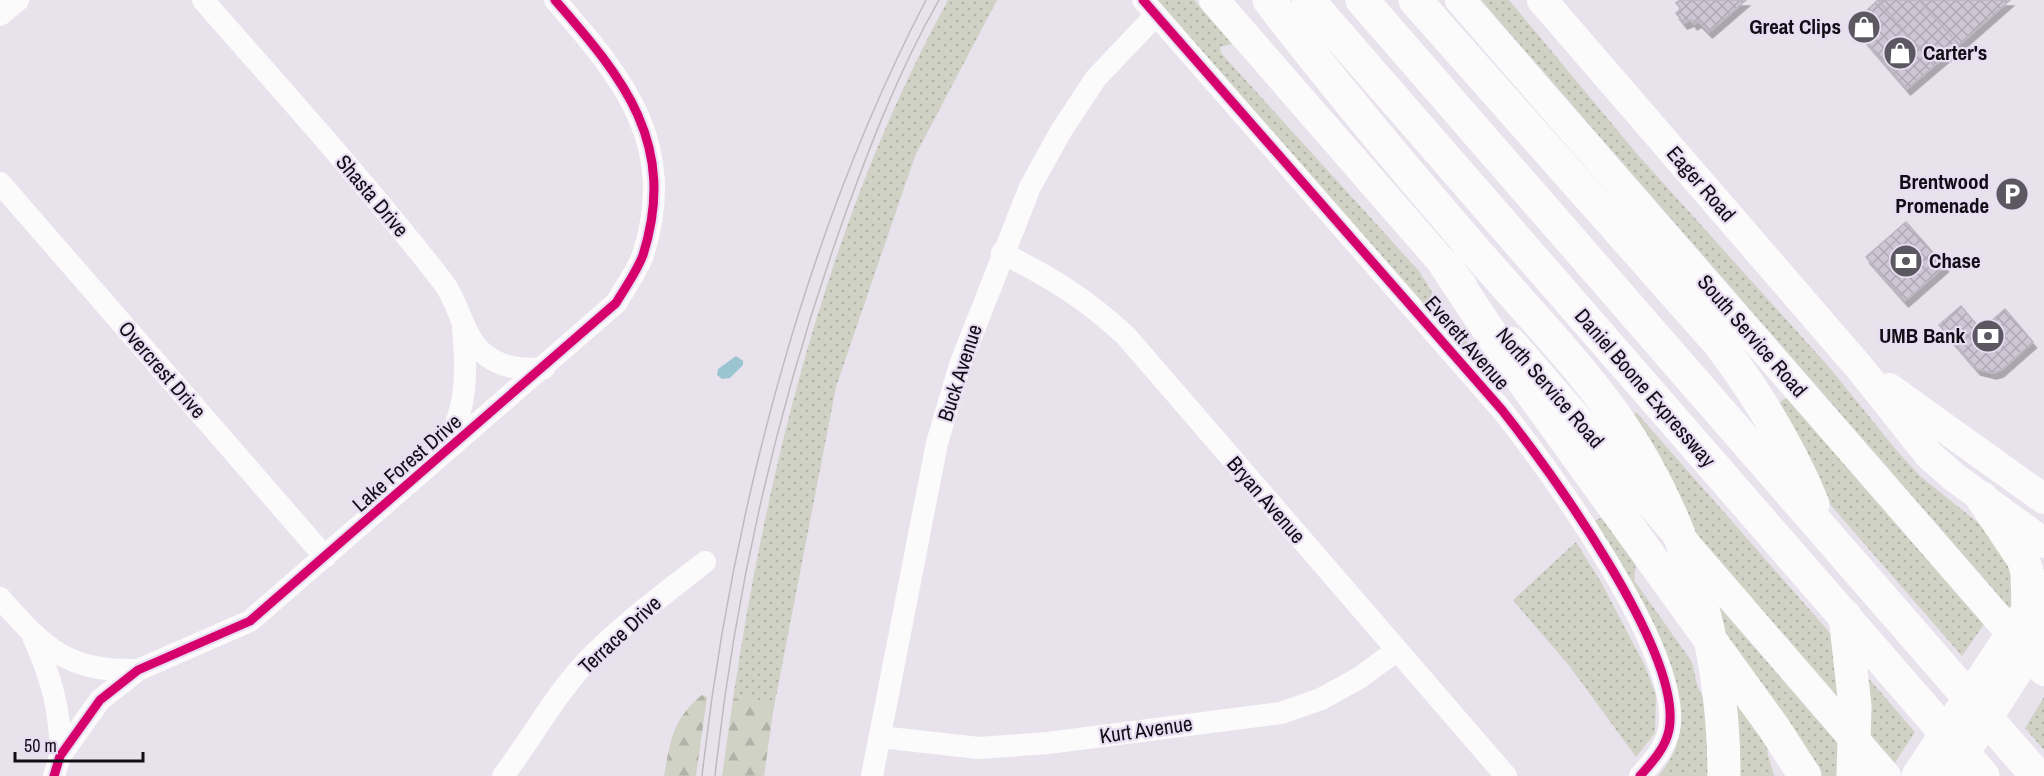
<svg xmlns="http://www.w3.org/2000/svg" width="2044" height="776" viewBox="0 0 2044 776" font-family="'Archivo Narrow',sans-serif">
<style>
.grass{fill:url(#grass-dots)}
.forest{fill:url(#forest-firs)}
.water{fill:#9ac5d0}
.building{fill:url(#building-cross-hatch);stroke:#bab5be;stroke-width:1.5;filter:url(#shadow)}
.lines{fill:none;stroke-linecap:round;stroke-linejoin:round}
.minor{stroke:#fcfbfc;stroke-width:22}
.major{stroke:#fcfbfc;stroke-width:30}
.highway{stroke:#fcfbfc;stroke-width:33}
.tram{stroke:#bdbbbe;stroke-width:1.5}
.cycleway-casing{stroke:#e8ddf2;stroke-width:13}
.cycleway{stroke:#d6006c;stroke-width:9}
.labels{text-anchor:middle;stroke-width:4.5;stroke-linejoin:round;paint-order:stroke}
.poi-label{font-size:21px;font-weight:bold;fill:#110e15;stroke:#e8ddf2;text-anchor:end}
.street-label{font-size:21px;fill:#110e15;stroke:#e8ddf2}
</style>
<defs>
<pattern id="grass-dots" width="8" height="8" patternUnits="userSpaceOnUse" patternTransform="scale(1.5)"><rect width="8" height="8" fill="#cfd2c5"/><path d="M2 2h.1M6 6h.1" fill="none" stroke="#b1b3a8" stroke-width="1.8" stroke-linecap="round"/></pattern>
<pattern id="forest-firs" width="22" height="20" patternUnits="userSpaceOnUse" patternTransform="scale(1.5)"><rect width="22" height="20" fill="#cfd2c5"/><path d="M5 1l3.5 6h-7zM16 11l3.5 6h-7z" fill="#b1b3a8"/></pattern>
<pattern id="building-cross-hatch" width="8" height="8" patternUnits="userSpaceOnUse" patternTransform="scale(1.5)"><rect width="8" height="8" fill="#cec6d4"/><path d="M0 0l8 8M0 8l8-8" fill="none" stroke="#b0a9b5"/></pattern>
<filter id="shadow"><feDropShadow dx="3.5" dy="6" stdDeviation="0" flood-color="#0004"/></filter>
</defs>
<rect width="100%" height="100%" fill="#e8e2ed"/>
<path class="grass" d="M948,0h49l-82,156 -79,231 -63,325c-13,-14 -22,-17 -40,-13 35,-237 99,-488 215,-699z
M1157,0h37l38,44 -12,3 1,6 198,218 13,21 -1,9 55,63 -7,5z
M1481,0h28l128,154 192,213 68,84 24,26 70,56 24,32 -2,47z
M1788,397l196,227 -22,32 -141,-162 -46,-89z
M1636,412l201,229 6,63 -158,-181 -56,-104z
M1602,517l34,46 -2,17 58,82 5,23 13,28 1,63h-53c47,-52 10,-114 -16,-165 -16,-30 -31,-60 -47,-90z
M1576,542l25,40 43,82 12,31 -1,38 -19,24 -65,-89 -58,-68z
M1710,596l133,153 -1,27h-25l-95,-137z
M1863,672l52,60 -21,32 -28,-33z
M1730,688l42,59 -5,4 7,25h-38z
M2044,697v53l-19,-22z"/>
<path class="forest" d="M702,695l5,2 -11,79h-32c7,-37 8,-56 38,-81z
M749,696l14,6 10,10 -9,64h-42l11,-77z"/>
<path class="water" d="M736,356l7,5v4l-13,13 -8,1 -5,-4 1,-6z"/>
<path class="building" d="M1680,0h66l-37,32 -11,-11 -4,3 -3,-4 -7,3 -8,-10 5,-4 -5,-6z
M1878,0l56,66 -27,23 -42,-49 12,-10 -14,-16z
M1878,0h41l40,45 -25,21z
M1919,0h91l-51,45z
M1863,14l14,16 -12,10 -13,-16z
M1906,222l39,44 -40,35 -39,-44z
M1961,306l20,24 24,-21 28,33 -33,29 -7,2 -16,-4 -38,-44z"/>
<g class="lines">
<path class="minor" d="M203,0c81,93 165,185 240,282 18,23 19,57 44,74 16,12 37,14 57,12
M1143,0l359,410c48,61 182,244 167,320 -4,19 -17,32 -29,46
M0,15l18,-15
M0,183l325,374
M1002,253c50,25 83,45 124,83l380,440
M442,449c26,-34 25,-80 21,-121
M0,598c44,50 67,74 138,72
M34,639c17,37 28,75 26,117
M880,737l99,11 69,-5 233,-30 40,-14 38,-21 37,-27
M54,776l6,-20 40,-56 38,-30 112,-49 366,-318c9,-15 21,-32 27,-48 35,-111 -19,-176 -88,-255
M503,776c30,-39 53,-84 88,-119 34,-35 75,-64 114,-95
M872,776l65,-333 23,-78 70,-178 31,-56 35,-53 60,-63"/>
<path class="major" d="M1214,0l248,285
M1460,0l584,671
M1542,0l317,367 70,88 25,22 90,66
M1511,342l375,434
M1889,388l155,111"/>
<path class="highway" d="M1269,0c65,85 133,166 203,247 48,56 101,110 144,170 73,104 108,233 108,359
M1308,0l675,776
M1362,0l675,776
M1415,0l303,342c38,50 71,103 95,162
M1446,266l69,104 259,358 31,48
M1982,498l41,61 4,13 1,38
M1845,616l10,90 -2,70
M1918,776l126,-190
M1948,776l96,-148"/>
<path class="tram" d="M702,776c29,-260 103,-543 224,-776
M715,776c20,-186 63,-371 125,-547 28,-79 58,-157 99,-229"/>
<defs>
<path id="cycleway" d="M1143,0l359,410c48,61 182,244 167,320 -4,19 -17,32 -29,46
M54,776l6,-20 40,-56 38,-30 112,-49 366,-318c9,-15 21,-32 27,-48 35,-111 -19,-176 -88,-255"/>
</defs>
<use href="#cycleway" class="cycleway-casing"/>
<use href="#cycleway" class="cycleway"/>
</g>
<defs>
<symbol id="shop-disc" viewBox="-11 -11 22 22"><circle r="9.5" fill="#5c5861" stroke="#e8ddf2"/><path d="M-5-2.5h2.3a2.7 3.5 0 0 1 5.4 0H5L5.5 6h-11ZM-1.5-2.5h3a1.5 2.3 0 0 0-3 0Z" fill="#fff"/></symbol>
<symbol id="parking-disc" viewBox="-11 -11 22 22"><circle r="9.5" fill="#5c5861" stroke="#e8ddf2"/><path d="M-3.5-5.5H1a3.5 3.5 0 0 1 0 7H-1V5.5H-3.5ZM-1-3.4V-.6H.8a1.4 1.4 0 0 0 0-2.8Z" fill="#fff"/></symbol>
<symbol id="bank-disc" viewBox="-11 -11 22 22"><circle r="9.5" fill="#5c5861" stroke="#e8ddf2"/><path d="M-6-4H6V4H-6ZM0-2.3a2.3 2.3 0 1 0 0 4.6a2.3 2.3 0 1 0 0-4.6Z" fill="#fff"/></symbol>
</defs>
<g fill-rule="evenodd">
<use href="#shop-disc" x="1845" y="8" width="38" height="38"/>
<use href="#shop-disc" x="1881" y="34" width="38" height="38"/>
<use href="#parking-disc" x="1993" y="175" width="38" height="38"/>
<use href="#bank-disc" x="1887" y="242" width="38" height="38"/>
<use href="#bank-disc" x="1969" y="317" width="38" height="38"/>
</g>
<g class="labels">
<g class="poi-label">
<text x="1841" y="34">Great Clips</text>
<text x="1923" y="60" text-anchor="start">Carter's</text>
<text x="1989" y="189">Brentwood<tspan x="1989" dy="24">Promenade</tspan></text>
<text x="1929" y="268" text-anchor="start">Chase</text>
<text x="1965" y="343">UMB Bank</text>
</g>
<g class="street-label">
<text transform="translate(1701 184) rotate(49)" y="7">Eager Road</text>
<text transform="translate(372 196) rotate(50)" y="7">Shasta Drive</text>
<text transform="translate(1752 336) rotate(49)" y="7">South Service Road</text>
<text transform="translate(1467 343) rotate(49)" y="7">Everett Avenue</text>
<text transform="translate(162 370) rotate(49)" y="7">Overcrest Drive</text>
<text transform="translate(960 373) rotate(-72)" y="7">Buck Avenue</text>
<text transform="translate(1550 388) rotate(49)" y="7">North Service Road</text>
<text transform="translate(1645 388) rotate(49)" y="7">Daniel Boone Expressway</text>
<text transform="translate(407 463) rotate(-41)" y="7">Lake Forest Drive</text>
<text transform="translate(1266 500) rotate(49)" y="7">Bryan Avenue</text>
<text transform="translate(620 635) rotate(-43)" y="7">Terrace Drive</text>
<text transform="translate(1146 730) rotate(-8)" y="7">Kurt Avenue</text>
</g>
</g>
<path d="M15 752v9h128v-9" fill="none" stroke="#110e15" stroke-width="3"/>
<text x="24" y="752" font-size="18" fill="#110e15" stroke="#e8ddf2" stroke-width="4.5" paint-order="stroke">50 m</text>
</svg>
